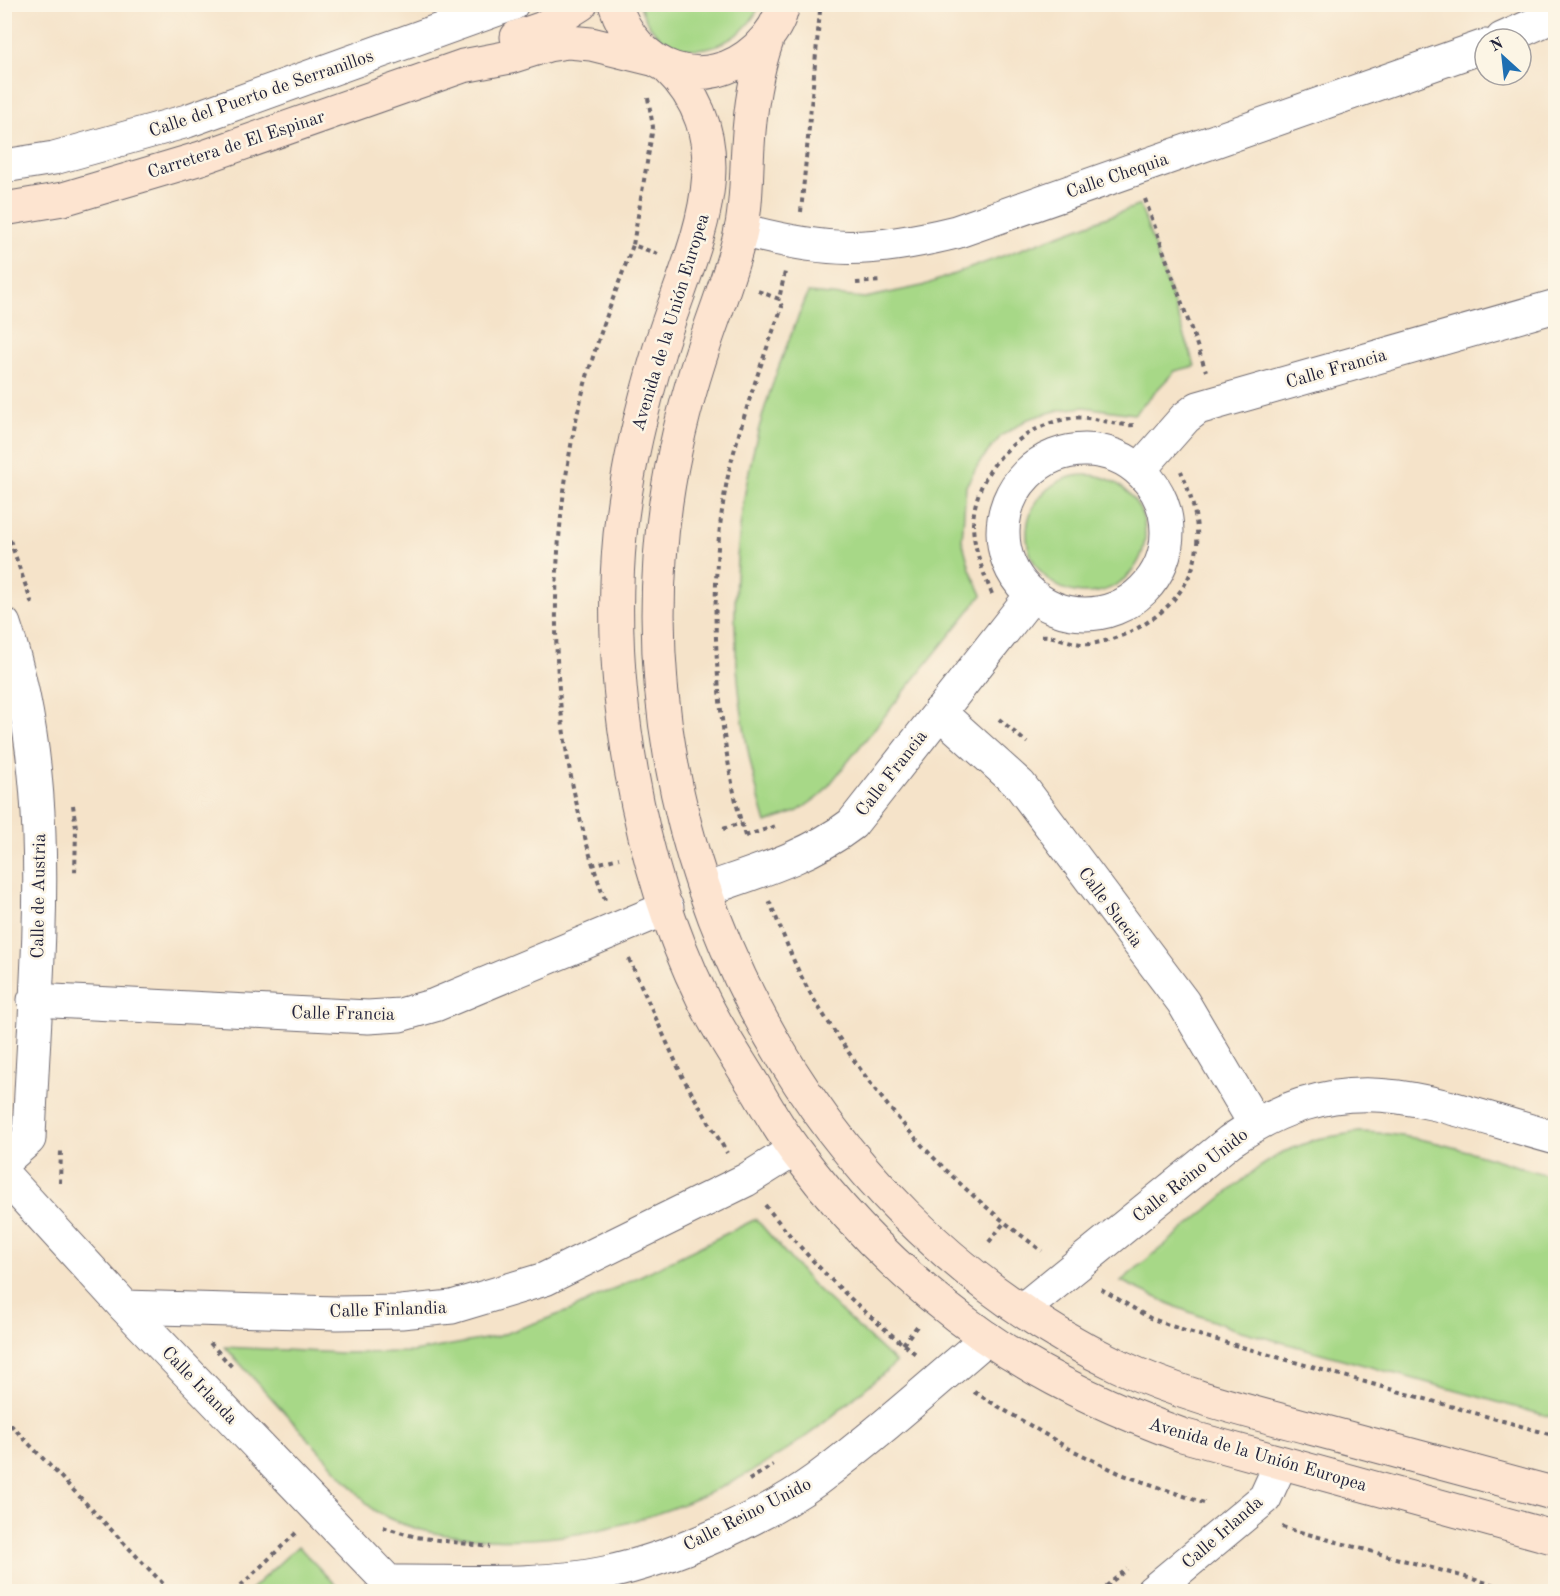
<svg xmlns="http://www.w3.org/2000/svg" width="1560" height="1596" viewBox="0 0 1560 1596" font-family="'Old Standard TT',serif">
<style>
.green{fill:#a7d887;stroke:#647d61;stroke-width:1.5}
.lines{fill:none;stroke-linecap:round;stroke-linejoin:round}
.street-casing{stroke:#6c666d;stroke-width:35}
.secondary-casing{stroke:#6c666d;stroke-width:35}
.path{stroke:#6c666d;stroke-width:4;stroke-dasharray:4.5 4.5;stroke-linecap:butt}
.street{stroke:#fff;stroke-width:33}
.secondary{stroke:#fde4d0;stroke-width:33}
.labels{text-anchor:middle;stroke-width:5;stroke-linejoin:round;paint-order:stroke}
.street-label{font-size:18px;fill:#22223b;stroke:#fcf5e5}
</style>
<rect width="100%" height="100%" fill="#fcf5e5"/>
<filter id="ink" filterUnits="userSpaceOnUse"><feTurbulence type="fractalNoise" baseFrequency=".0167" numOctaves="2"/><feDisplacementMap in="SourceGraphic" scale="12" xChannelSelector="R" yChannelSelector="G"/><feConvolveMatrix kernelMatrix="1 2 1 2 8 2 1 2 1" color-interpolation-filters="sRGB"/></filter>
<filter id="wash" filterUnits="userSpaceOnUse"><feTurbulence type="fractalNoise" baseFrequency=".008" numOctaves="4" result="noise"/><feDisplacementMap in="SourceGraphic" scale="24" xChannelSelector="R" yChannelSelector="G"/><feGaussianBlur stdDeviation="1.35" result="paint"/><feColorMatrix in="noise" values="0 0 0 0 0 0 0 0 0 0 0 0 0 0 0 0 0 1.4 0 .05"/><feComposite in="paint" operator="in"/></filter>
<g filter="url(#wash)">
<rect width="100%" height="100%" fill="#f5e3c9"/>
<path class="green" d="M640,5v-1l120,1c-24,55 -103,62 -120,0z
M1140,205l55,161 -20,5 -41,43 -50,-7 -25,3 -31,9 -27,17 -22,27 -13,23 -4,54 8,29 12,26 -161,200 -23,16 -32,12c-37,-121 -41,-256 -11,-379 12,-52 33,-102 53,-151l57,5 57,-12z
M1027 534a59 59 0 1 1 118 0a59 59 0 1 1-118 0Z
M1359,1132c66,1 133,28 196,45v241l-321,-89 -55,-21 -58,-27 134,-111 28,-18 34,-13z
M756,1219l55,64 85,80c-30,24 -58,50 -88,72 -89,65 -208,110 -318,104 -42,-2 -80,-7 -117,-29l-148,-163 116,6 72,-1 83,-15 75,-27z
M298,1546l43,45h-92z"/>
</g>
<g filter="url(#ink)">
<g class="lines">
<defs>
<path id="street" d="M1502,39l54,-24
M4,166l50,-8 133,-37 325,-117
M741,230c86,23 129,23 215,2l529,-186
M1003 532a82 82 0 1 1 164 0a82 82 0 1 1-164 0Z
M1140,469l45,-51 13,-10 358,-102
M4,624c56,166 31,343 25,515l-25,22
M939,712l81,73 163,217 72,122
M705,890c51,-18 104,-33 147,-66l179,-228
M34,1000l334,17 32,-2 35,-10 232,-97
M4,1175l121,132 273,285
M125,1307l212,6 64,-1 51,-5 93,-28 201,-99 48,-30
M1022,1310l208,-169c120,-82 199,-37 326,-3
M388,1582c68,-1 151,5 217,-9 66,-14 157,-54 211,-93 59,-44 115,-94 171,-142
M1152,1592l113,-94 16,-35"/>
<path id="secondary" d="M615,4c20,66 90,92 142,44 13,-12 23,-26 26,-44
M517,37l26,-9 38,-24
M767,40c-12,35 -17,70 -19,106 -2,30 -1,60 -8,89 -10,42 -27,82 -40,123 -15,47 -27,95 -34,144 -49,346 134,712 453,864 59,28 124,44 188,61 83,22 166,45 249,67
M667,67c85,82 19,192 -8,284 -18,60 -33,121 -39,184 -14,148 17,330 83,464 14,29 33,57 50,85 14,23 27,47 44,69 52,70 116,133 187,183 60,42 129,74 198,99l374,103
M4,209l59,-10 138,-41 262,-92 47,-9 38,-12 20,-3 23,2 61,15"/>
</defs>
<use href="#street" class="street-casing"/>
<use href="#secondary" class="secondary-casing"/>
<path class="path" d="M648,98l5,29 -20,118 25,9
M1145,199l61,172
M801,212l19,-201 3,-7
M856,283l25,-2
M758,291l21,8 6,-27
M4,523l28,81
M992,594c-9,-22 -19,-47 -19,-71 2,-53 47,-98 99,-105 22,-3 44,9 63,7
M1042,636c11,-2 32,10 48,8 49,-7 103,-44 107,-98 2,-26 -6,-51 -16,-75
M999,719l28,24
M73,805l3,23 -1,47
M723,829l18,-6
M745,836l31,-10
M745,836c-31,-105 -40,-262 -15,-369 14,-55 32,-107 52,-160l-3,-8
M592,865l27,-7
M605,900c-54,-147 -61,-307 -33,-460 12,-67 37,-131 61,-195
M769,901c11,24 20,51 32,75 13,26 30,50 46,74 56,83 115,142 195,201
M629,959l54,119 44,75
M60,1183l1,-33
M765,1205c45,57 95,106 152,150
M989,1242l15,-19
M1101,1289l49,29 35,13 371,105
M210,1343l24,26
M903,1344l15,-19
M974,1392l94,56 53,26 86,30
M4,1418l167,174
M749,1480l24,-15
M383,1527l33,10 74,10
M1282,1527l238,65
M234,1592l62,-59
M1099,1592l28,-23"/>
<use href="#street" class="street"/>
<use href="#secondary" class="secondary"/>
</g>
</g>
<g class="labels">
<g class="street-label">
<text transform="translate(261 93) rotate(-19)" y="6">Calle del Puerto de Serranillos</text>
<text transform="translate(236 144) rotate(-18)" y="6">Carretera de El Espinar</text>
<text transform="translate(1117 175) rotate(-19)" y="6">Calle Chequia</text>
<text transform="translate(670 322) rotate(-73)" y="6">Avenida de la Unión Europea</text>
<text transform="translate(1336 368) rotate(-16)" y="6">Calle Francia</text>
<text transform="translate(891 773) rotate(-52)" y="6">Calle Francia</text>
<text transform="translate(38 896) rotate(-89)" y="6">Calle de Austria</text>
<text transform="translate(1111 907) rotate(53)" y="6">Calle Suecia</text>
<text transform="translate(343 1013) rotate(1)" y="6">Calle Francia</text>
<text transform="translate(1190 1175) rotate(-38)" y="6">Calle Reino Unido</text>
<text transform="translate(388 1309) rotate(-2)" y="6">Calle Finlandia</text>
<text transform="translate(200 1385) rotate(46)" y="6">Calle Irlanda</text>
<text transform="translate(1258 1454) rotate(16)" y="6">Avenida de la Unión Europea</text>
<text transform="translate(747 1514) rotate(-27)" y="6">Calle Reino Unido</text>
<text transform="translate(1222 1532) rotate(-41)" y="6">Calle Irlanda</text>
</g>
</g>
<rect width="1560" height="1596" fill="none" stroke="#fcf5e5" stroke-width="24"/>
<g transform="translate(1503 57) rotate(333)"><circle r="28" fill="#fcf5e5" stroke="#a5a1a1" stroke-width="1.5"/>
<path d="M0-4.5L10 22L0 15L-10 22Z" fill="#1f6fb2"/>
<text y="-9" font-size="16" font-weight="bold" text-anchor="middle" fill="#22223b">N</text>
</g>
</svg>
